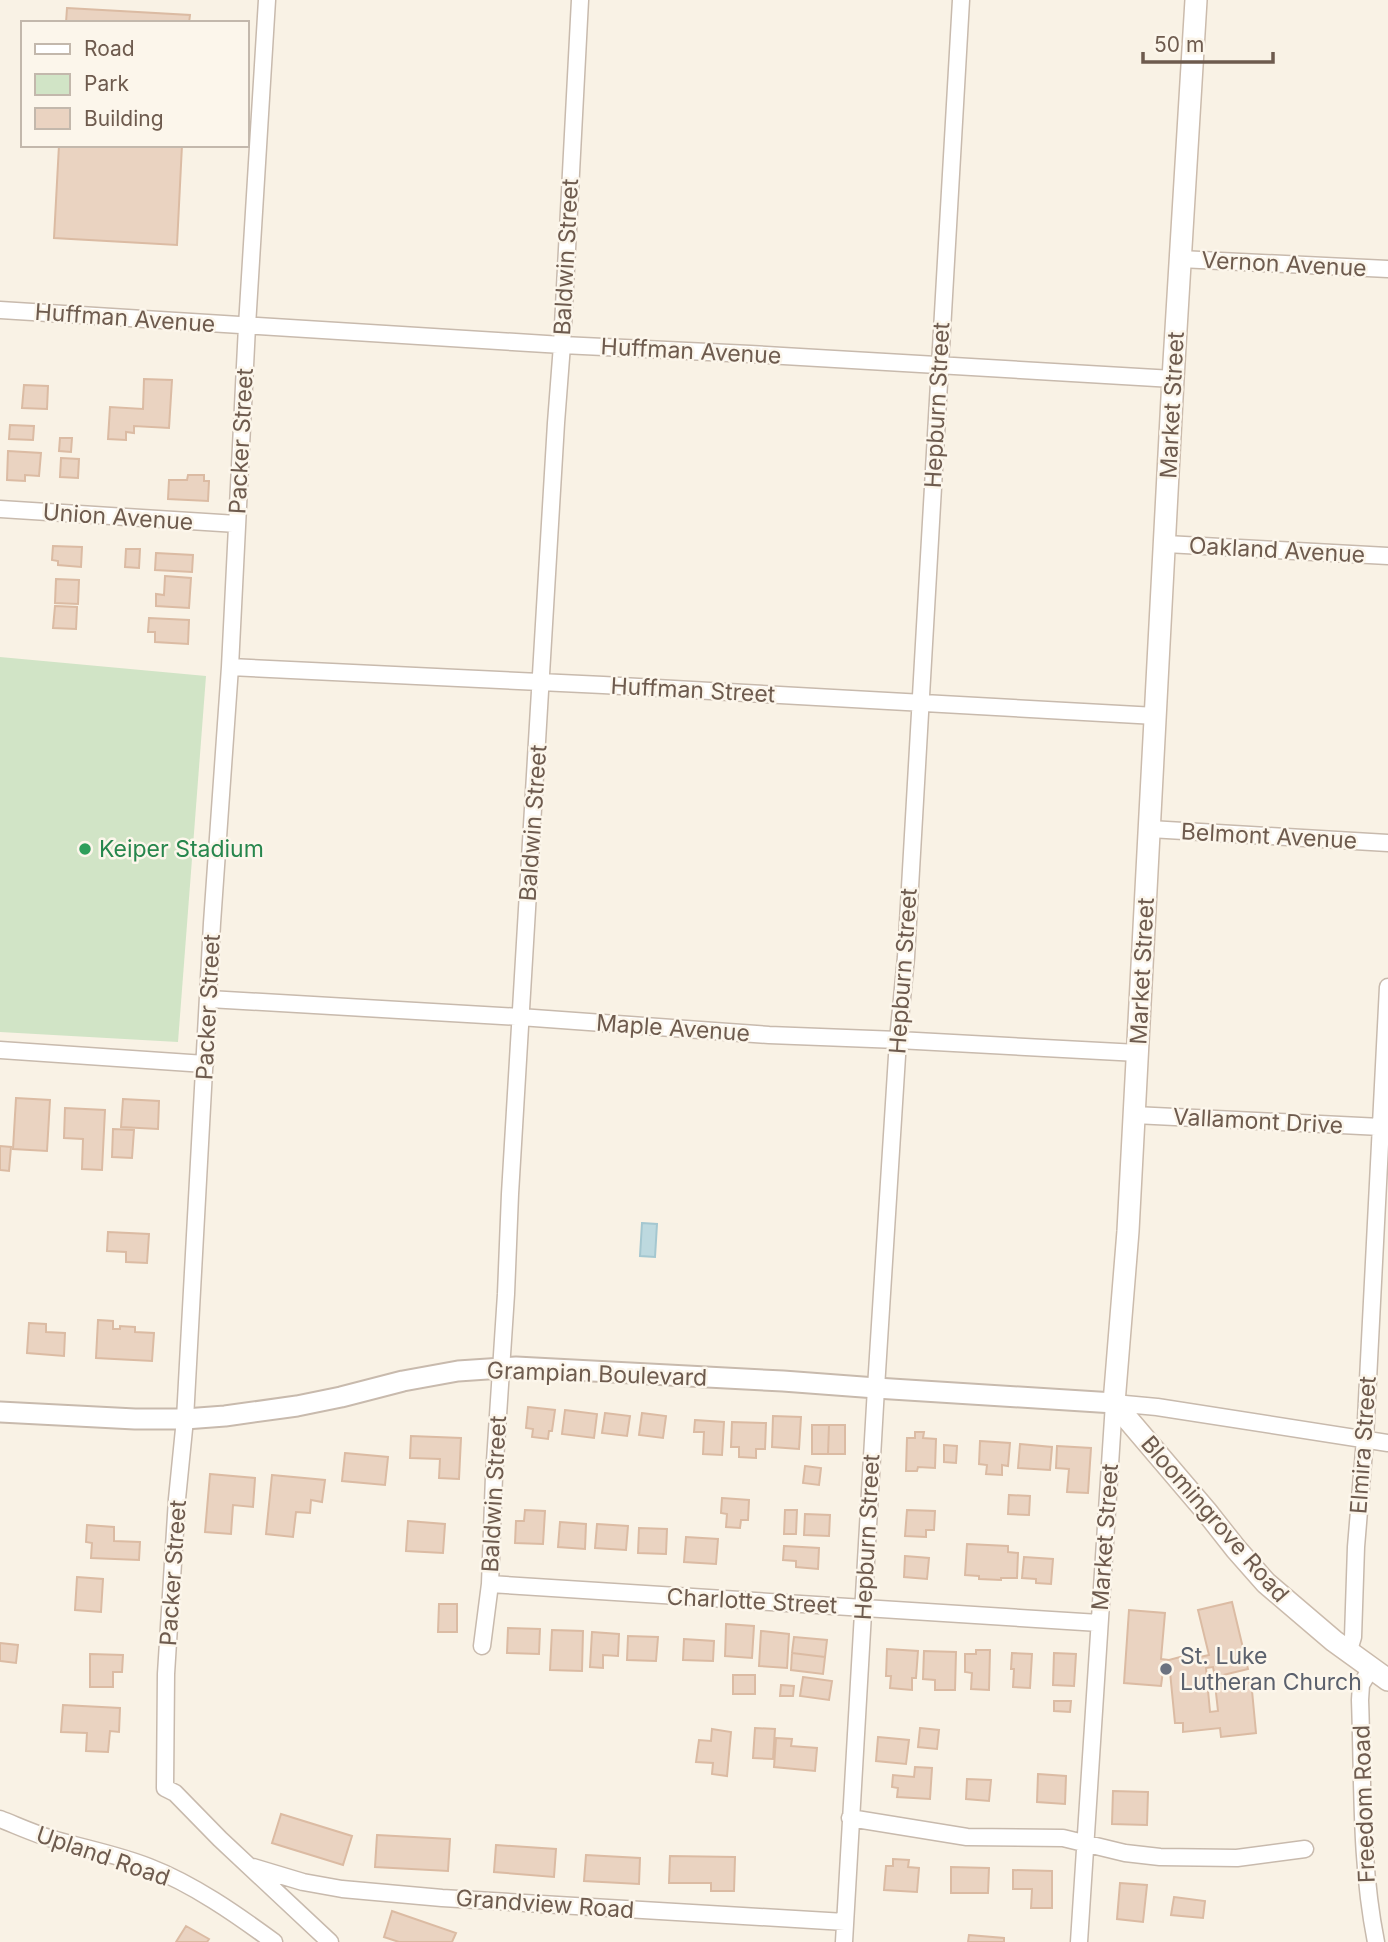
<svg xmlns="http://www.w3.org/2000/svg" width="1388" height="1942" viewBox="0 0 1388 1942" font-family="Inter,sans-serif">
<style>
.green{fill:#d1e4c6}
.water{fill:#bdd9df;stroke:#a4c7d0;stroke-width:2}
.building{fill:#ead3c1;stroke:#dbbba3;stroke-width:2}
.lines{fill:none;stroke-linecap:round;stroke-linejoin:round}
.minor-casing{stroke:#c8baad;stroke-width:19}
.tertiary-casing{stroke:#c8baad;stroke-width:23}
.secondary-casing{stroke:#cbbbac;stroke-width:24}
.minor{stroke:#fff;stroke-width:16}
.tertiary{stroke:#fff;stroke-width:19}
.secondary{stroke:#fff;stroke-width:21}
.leisure-dot{fill:#2e9e5b;stroke:#fcf6eb;stroke-width:2.5}
.worship-dot{fill:#6b7280;stroke:#fcf6eb;stroke-width:2.5}
.labels{text-anchor:middle;stroke-width:5;stroke-linejoin:round;paint-order:stroke}
.street-label{font-size:23px;fill:#6e5b4e;stroke:#fcf6eb}
.leisure-label{font-size:23px;fill:#27864d;stroke:#fcf6eb;text-anchor:start}
.worship-label{font-size:23px;fill:#5b616d;stroke:#fcf6eb;text-anchor:start}
</style>
<rect width="100%" height="100%" fill="#f9f2e5"/>
<path class="green" d="M0,657l206,19 -28,366 -178,-10z"/>
<path class="water" d="M642,1223l15,1 -2,33 -15,-1z"/>
<path class="building" d="M67,8l123,7 -1,8h-123z
M59,145h123l-5,100 -123,-7z
M144,379l28,1 -3,48 -35,-2v7l-8,-1v8l-18,-1 2,-32 33,2z
M24,385l24,1 -1,23 -25,-1z
M10,425l24,1 -1,14 -24,-1z
M60,438h12l-1,14 -12,-1z
M8,451l33,2 -2,23 -14,-1v6l-18,-1z
M61,458l18,1 -1,19 -18,-1z
M188,475h16v6h5l-1,20 -40,-2 1,-19h18z
M53,546l29,1 -1,20 -23,-2v-4l-6,-1z
M126,549h14l-1,19 -14,-1z
M156,553l37,2 -1,17 -37,-2z
M165,576l26,2 -2,30 -33,-2v-12l8,1z
M56,579l23,1 -1,24 -23,-1z
M55,606l22,1 -1,22 -23,-1z
M149,618l40,2 -1,24 -33,-2v-10h-7z
M16,1098l34,2 -3,51 -34,-2z
M123,1099l36,2 -1,28 -37,-2z
M65,1108l40,2 -3,60 -20,-1 1,-30 -19,-1z
M113,1129l21,1 -2,28 -20,-1z
M0,1146l11,1 -2,24 -9,-1z
M108,1232l41,2 -2,29 -21,-1v-10l-19,-1z
M98,1320l15,1v8h7v-3l15,1v5l19,1 -2,28 -56,-3z
M29,1323l17,1v8l19,1 -1,23 -37,-3z
M528,1407l27,3 -3,21h-3l-1,8 -16,-2 1,-8 -7,-1z
M565,1410l32,4 -3,24 -32,-4z
M605,1413l25,3 -3,20 -25,-3z
M642,1413l24,3 -3,22 -24,-3z
M773,1416l28,1 -2,32 -27,-2z
M695,1420l29,2 -2,33 -19,-1 1,-22h-10z
M732,1422l34,1 -1,26h-9v9l-17,-1v-10h-8z
M812,1425h17l-1,29h-16z
M829,1425h16v29h-17z
M915,1432h9l-1,6 13,1 -1,29 -17,-1 -1,4h-11l1,-33h8z
M411,1436l50,2 -2,41 -20,-1 1,-19 -30,-1z
M980,1441l30,2 -2,23 -6,-1v10l-16,-1 1,-9 -8,-1z
M1020,1444l32,3 -2,23 -32,-2z
M944,1445l13,1 -1,17 -12,-1z
M1057,1446l34,2 -3,45 -21,-1 2,-23 -13,-1z
M345,1453l43,4 -3,28 -43,-4z
M805,1466l16,2 -2,17 -16,-2z
M210,1474l45,4 -2,29 -20,-2 -2,29 -26,-2z
M272,1475l53,5 -3,22 -11,-2 -1,13 -14,-1 -3,25 -27,-3z
M1009,1495l21,1 -1,19 -21,-1z
M722,1498l27,2 -1,20h-7l-1,8 -14,-1 1,-13 -6,-1z
M525,1510l20,1 -2,33 -28,-1 1,-22h8z
M785,1510h12l-1,24h-12z
M907,1510l28,1 -1,19h-8v7l-21,-1z
M805,1514l25,1 -1,21 -25,-1z
M408,1521l37,3 -2,29 -37,-2z
M560,1522l26,2 -1,25 -27,-2z
M597,1524l31,2 -2,24 -31,-2z
M87,1525l27,2v14l26,1 -1,18 -48,-2 1,-15 -6,-1z
M639,1528l28,1 -1,25 -28,-1z
M686,1537l32,2 -2,25 -32,-2z
M967,1544l41,2v6l10,1 -1,25h-16v2l-22,-1v-3l-14,-1z
M784,1546l35,2 -1,21 -22,-2v-6l-13,-1z
M905,1556l24,2 -2,21 -23,-2z
M1024,1557l29,2 -2,25 -15,-1v-4l-14,-1z
M77,1577l26,2 -2,33 -26,-2z
M1232,1602l16,67 -33,8 -2,-10 -7,1 4,44 8,-1 -3,-27 36,-4 5,53 -35,4 -1,-9 -37,4v-9h-8l-5,-51 -7,-1 -2,15 -37,-3 5,-73 36,3 -4,46 8,1 30,-8 1,5 9,-2 -11,-45z
M439,1604h18v28h-19z
M726,1624l28,2 -2,32 -27,-2z
M508,1628l32,1 -1,25 -32,-1z
M552,1630l31,1 -1,40 -32,-1z
M761,1631l28,3 -2,34 -28,-2z
M592,1632l27,2 -1,22 -15,-1v13l-13,-1z
M628,1636l30,1 -2,24 -29,-1z
M794,1637l33,3 -2,17 -33,-4z
M684,1639l30,2 -1,20 -30,-1z
M0,1643l18,2 -2,18 -16,-2z
M887,1649l31,2 -2,27h-4v12l-22,-2 1,-12h-5z
M976,1650h14l-1,40 -18,-1 1,-16 -7,-1v-18h11z
M924,1651l32,1 -1,38h-20v-10l-12,-1z
M792,1653l33,4 -2,17 -32,-4z
M1012,1653l20,1 -2,34 -17,-1 1,-18h-3z
M1054,1653l22,1 -2,32 -21,-1z
M90,1654l33,1 -1,17h-9v15h-23z
M733,1675h22v19h-22z
M803,1677l29,4 -3,19 -29,-4z
M781,1685l13,1 -1,10h-13z
M1054,1701h17l-1,11 -16,-1z
M63,1705l57,3 -1,24 -9,-1 -2,21 -22,-1 1,-18 -26,-1z
M755,1728l20,1 -2,30 -20,-1z
M920,1728l19,2 -2,19 -19,-2z
M712,1729l19,3 -4,44 -15,-2 1,-11 -17,-1 3,-22 12,1z
M878,1737l31,3 -3,24 -30,-3z
M776,1738l16,1 -1,7 26,2 -2,23 -41,-4z
M915,1767l17,1 -2,31 -33,-2 1,-9 -6,-1 1,-12 21,2z
M1038,1774l28,2 -1,28 -28,-2z
M967,1779l24,1 -2,21 -23,-2z
M1113,1791l35,1 -1,33 -35,-1z
M281,1814l71,22 -9,29 -71,-22z
M377,1835l73,4 -2,32 -73,-4z
M496,1845l60,4 -2,28 -60,-5z
M586,1855l54,3 -1,26 -55,-3z
M670,1856l65,1 -1,34h-23v-8h-42z
M893,1859l16,1 -1,7 11,1 -2,24 -33,-2 2,-24h7z
M951,1867l38,1 -1,25h-37z
M1013,1870l39,1v37h-21l1,-19h-19z
M1120,1883l27,2 -4,37 -26,-3z
M1174,1897l31,4 -2,17 -32,-3z
M392,1911l64,22 -4,9h-53l-15,-5z
M186,1926l23,13 -2,3h-31z
M969,1935l35,3v4h-36z"/>
<g class="lines">
<defs>
<path id="minor" d="M267,0l-20,326 -17,341 -18,256 -27,496 -8,80 -11,175 -1,114 10,5 45,46 110,103
M1180,259l208,10
M0,310l562,35 188,9 423,25
M0,509l237,15
M1166,544l222,12
M230,667l373,18 553,31
M1150,829l238,14
M209,999l311,18 249,18 129,5 240,13
M0,1050l205,14
M1134,1115l247,12
M490,1584l609,39
M482,1646l8,-62 4,-108 12,-182 4,-100 46,-771 6,-78 18,-345
M1349,1650l4,-13 3,-90 9,-108 23,-452
M1371,1668l-10,17 -1,15c3,81 0,162 16,242
M850,1818l117,19 96,1 62,15 35,4 77,1 68,-9
M0,1819c18,7 37,16 56,21 31,9 63,15 93,27 44,17 87,47 125,75
M253,1867l50,15 39,7 100,9 403,24
M844,1942l32,-554 22,-348 8,-83 55,-957
M1079,1942l35,-539 43,4 231,36"/>
<path id="tertiary" d="M0,1412l135,7h50l40,-3 72,-10 44,-9 62,-16 55,-10 58,-4 267,14 93,7 238,15"/>
<path id="secondary" d="M1196,0l-23,379 -45,852 -14,172 92,108 30,38 30,34 68,58 54,39"/>
</defs>
<use href="#minor" class="minor-casing"/>
<use href="#tertiary" class="tertiary-casing"/>
<use href="#secondary" class="secondary-casing"/>
<use href="#minor" class="minor"/>
<use href="#tertiary" class="tertiary"/>
<use href="#secondary" class="secondary"/>
</g>
<circle class="leisure-dot" cx="85" cy="849" r="7"/>
<circle class="worship-dot" cx="1166" cy="1669" r="7"/>
<g class="labels">
<g class="street-label">
<text transform="translate(566 257) rotate(-87)" y="8">Baldwin Street</text>
<text transform="translate(1284 264) rotate(3)" y="8">Vernon Avenue</text>
<text transform="translate(125 318) rotate(4)" y="8">Huffman Avenue</text>
<text transform="translate(691 351) rotate(3)" y="8">Huffman Avenue</text>
<text transform="translate(937 405) rotate(-87)" y="8">Hepburn Street</text>
<text transform="translate(1172 405) rotate(-87)" y="8">Market Street</text>
<text transform="translate(241 441) rotate(-87)" y="8">Packer Street</text>
<text transform="translate(118 517) rotate(4)" y="8">Union Avenue</text>
<text transform="translate(1277 550) rotate(3)" y="8">Oakland Avenue</text>
<text transform="translate(693 690) rotate(3)" y="8">Huffman Street</text>
<text transform="translate(533 823) rotate(-86)" y="8">Baldwin Street</text>
<text transform="translate(1269 836) rotate(3)" y="8">Belmont Avenue</text>
<text transform="translate(903 971) rotate(-86)" y="8">Hepburn Street</text>
<text transform="translate(1142 971) rotate(-87)" y="8">Market Street</text>
<text transform="translate(208 1007) rotate(-87)" y="8">Packer Street</text>
<text transform="translate(673 1028) rotate(4)" y="8">Maple Avenue</text>
<text transform="translate(1258 1121) rotate(3)" y="8">Vallamont Drive</text>
<text transform="translate(597 1374) rotate(2)" y="8">Grampian Boulevard</text>
<text transform="translate(1363 1445) rotate(-86)" y="8">Elmira Street</text>
<text transform="translate(494 1494) rotate(-87)" y="8">Baldwin Street</text>
<text transform="translate(1215 1519) rotate(49)" y="8">Bloomingrove Road</text>
<text transform="translate(867 1537) rotate(-87)" y="8">Hepburn Street</text>
<text transform="translate(1105 1537) rotate(-86)" y="8">Market Street</text>
<text transform="translate(173 1573) rotate(-86)" y="8">Packer Street</text>
<text transform="translate(752 1601) rotate(3)" y="8">Charlotte Street</text>
<text transform="translate(1364 1804) rotate(-92)" y="8">Freedom Road</text>
<text transform="translate(103 1856) rotate(19)" y="8">Upland Road</text>
<text transform="translate(545 1904) rotate(4)" y="8">Grandview Road</text>
</g>
<g class="leisure-label">
<text x="99" y="857">Keiper Stadium</text>
</g>
<g class="worship-label">
<text x="1180" y="1664">St. Luke<tspan x="1180" dy="26">Lutheran Church</tspan></text>
</g>
</g>
<rect x="21" y="21" width="228" height="126" fill="#fcf6eb" stroke="#c3b8ac" stroke-width="2"/>
<rect x="35" y="44" width="35" height="10" fill="#ffffff" stroke="#c3b8ac" stroke-width="2"/>
<text x="84" y="56" font-size="21" fill="#6e5b4e">Road</text>
<rect x="35" y="74" width="35" height="21" fill="#d1e4c6" stroke="#c3b8ac" stroke-width="2"/>
<text x="84" y="91" font-size="21" fill="#6e5b4e">Park</text>
<rect x="35" y="108" width="35" height="21" fill="#ead3c1" stroke="#c3b8ac" stroke-width="2"/>
<text x="84" y="126" font-size="21" fill="#6e5b4e">Building</text>
<path d="M1143 52v10h130v-10" fill="none" stroke="#6e5b4e" stroke-width="3.5"/>
<text x="1154" y="52" font-size="21" fill="#6e5b4e" stroke="#fcf6eb" stroke-width="5" paint-order="stroke">50 m</text>
</svg>
